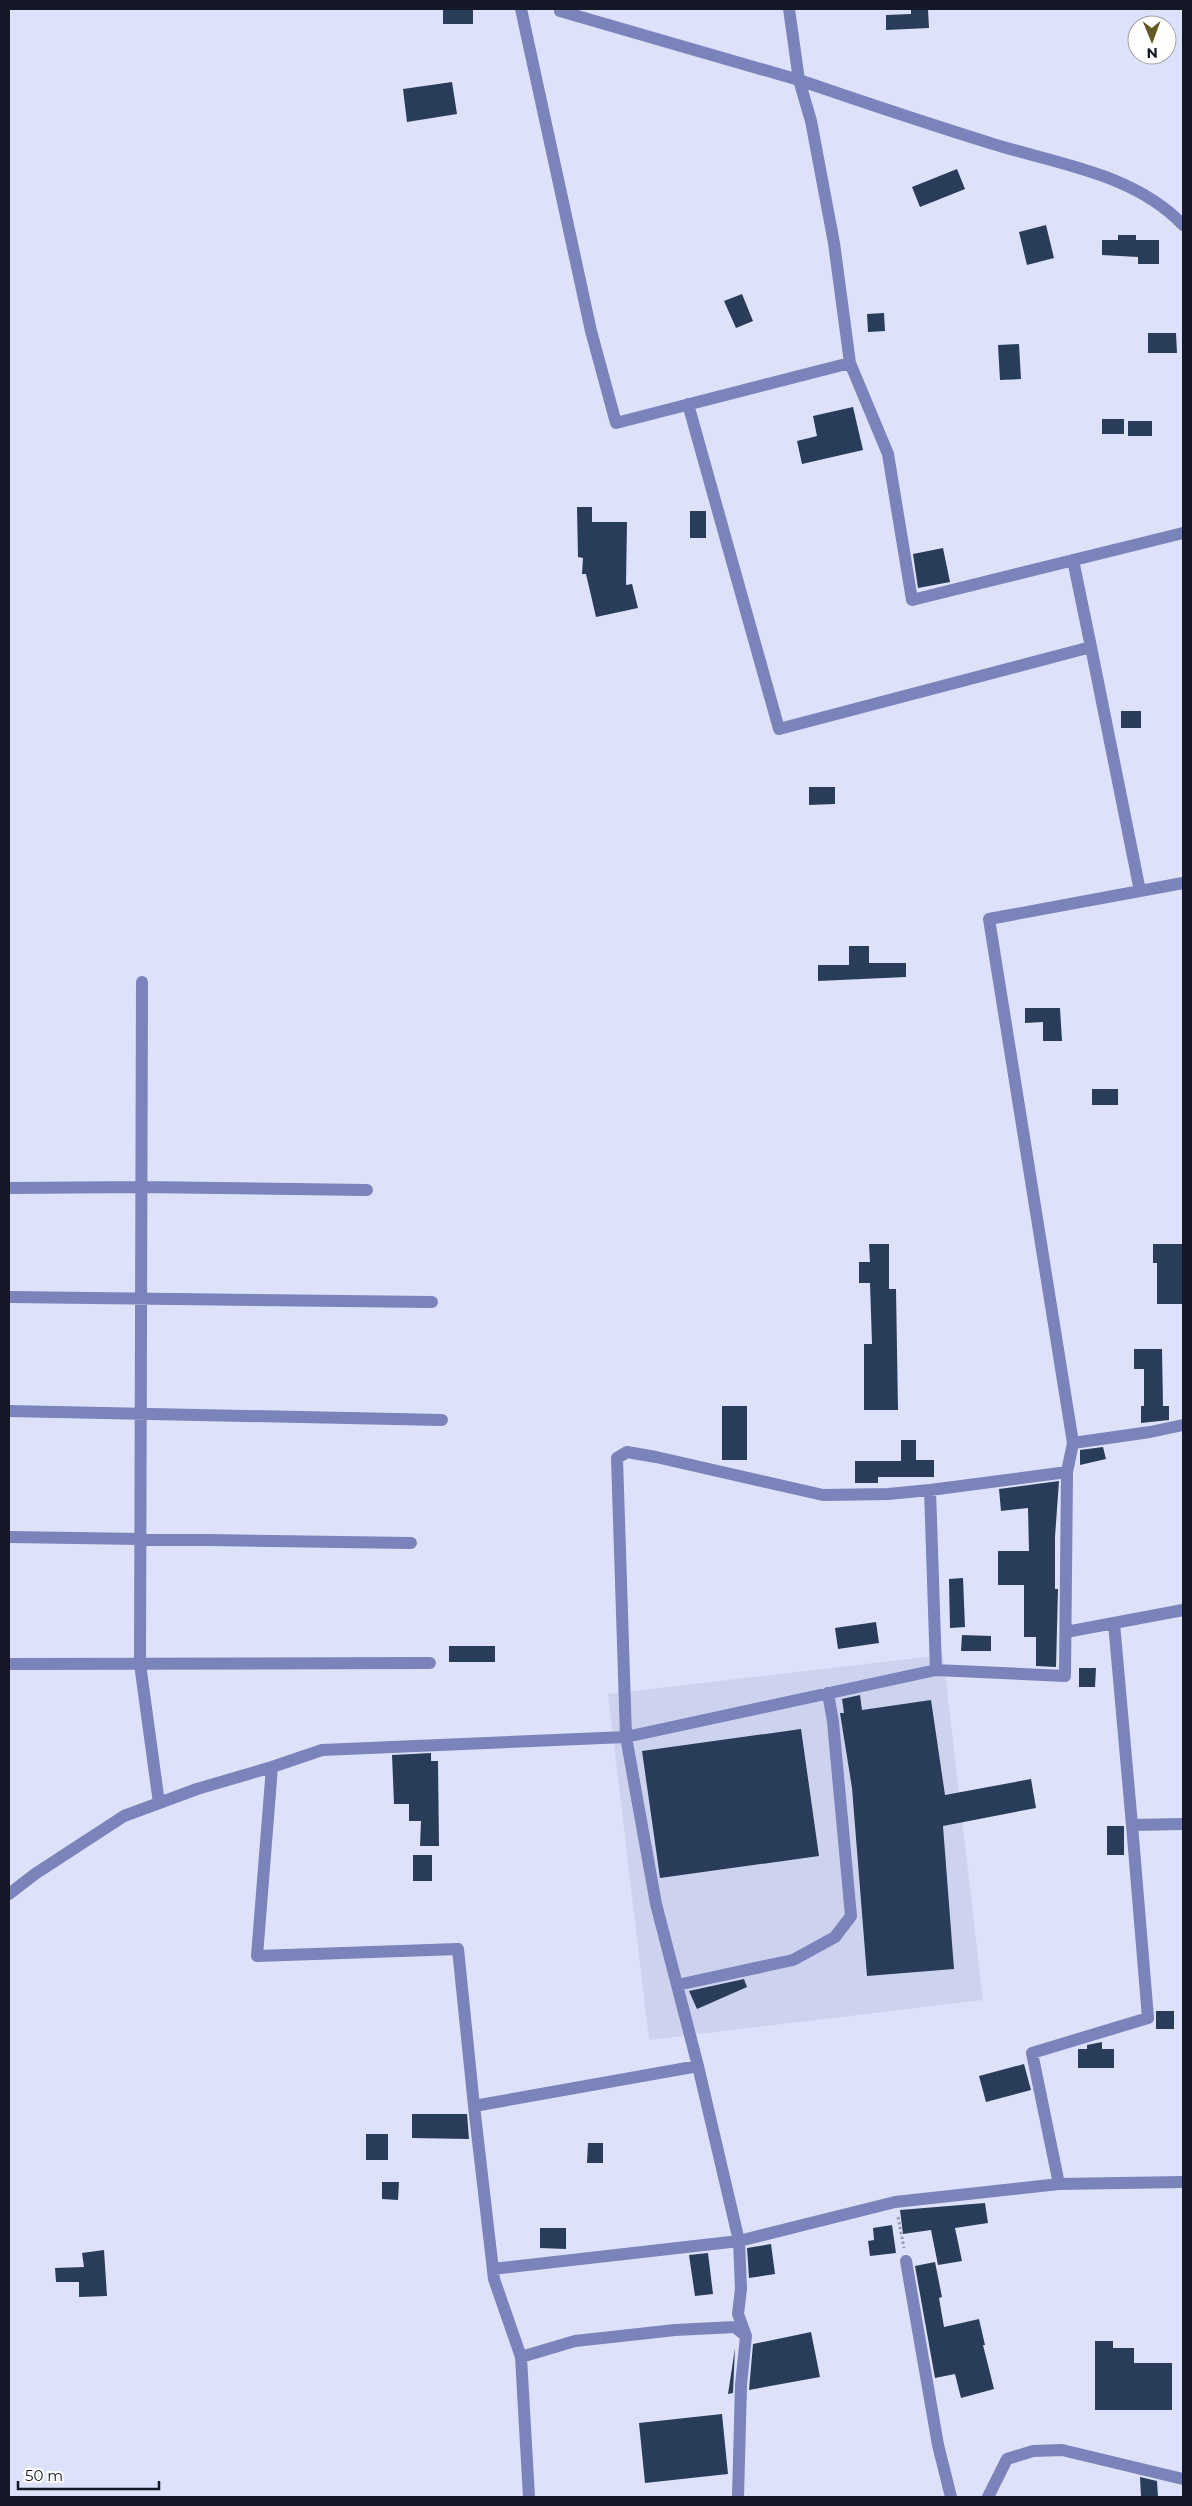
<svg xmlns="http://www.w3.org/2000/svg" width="1192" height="2506" viewBox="0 0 1192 2506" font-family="Montserrat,sans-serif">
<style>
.built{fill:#cdd3ef}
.building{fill:#293d5a}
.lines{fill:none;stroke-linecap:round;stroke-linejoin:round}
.path{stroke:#999db2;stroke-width:3;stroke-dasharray:2.5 2.5;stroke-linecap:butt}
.minor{stroke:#7a83ba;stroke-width:12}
</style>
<rect width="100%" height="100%" fill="#dde2fa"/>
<path class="built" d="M943,1655l40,345 -334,40 -41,-346z"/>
<path class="building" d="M443,9h30v15h-30z
M911,9h17l1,19 -43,2v-15l25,-1z
M452,82l5,32 -50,8 -4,-33z
M957,169l8,20 -45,18 -8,-20z
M1046,225l8,33 -27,7 -8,-33z
M1118,235h18v5h23v24h-21v-7l-36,-2v-15h16z
M742,294l11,27 -17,7 -12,-27z
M884,313l1,18 -17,1 -1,-18z
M1148,333h28l1,20h-29z
M1019,344l2,35 -21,1 -2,-35z
M853,407l10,43 -61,14 -5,-23 20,-5 -4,-20z
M1102,419h22v15h-22z
M1128,421h24v15h-24z
M577,507h15v15h35l-1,63 6,-1 6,24 -42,9 -10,-43h-4l1,-16 -5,-1z
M690,511h16v27h-16z
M943,548l7,34 -32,6 -5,-34z
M1121,711h20v17h-20z
M809,787h26v17l-26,1z
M849,946h20v17h37v14l-88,4v-16h31z
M1025,1008h35l2,33h-19v-19l-18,1z
M1092,1089h26v16h-26z
M869,1244h20v45h7l2,121h-34v-66h8l-2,-61h-11v-21h11z
M1153,1244h30v60h-26v-41h-4z
M1134,1349h28l1,57h6v14l-28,3v-17h3v-37h-10z
M722,1406h25v54h-25z
M901,1440h15v20h18v17h-56v6h-23v-22h46z
M1103,1447l3,12 -26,6v-15z
M1059,1481l-4,56v52h3l-2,78 -20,-1v-29h-12v-52h-26v-34h31l-1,-43 -27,3 -2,-22z
M963,1578l2,49 -15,1 -1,-49z
M876,1622l3,21 -41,6 -3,-21z
M962,1635l29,1v15h-30z
M449,1646h46v16h-46z
M1079,1668h17l-1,19h-16z
M860,1695l2,15 69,-10 14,95 86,-16 5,29 -93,18 11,143 -87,7 -15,-188 -12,-75h4l-2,-14z
M801,1729l18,127 -159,22 -18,-127z
M431,1753v8h7l1,85h-19l1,-25h-12v-17h-15l-2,-49z
M1107,1826h17v29h-17z
M413,1855h19v26h-19z
M744,1979l3,8 -50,22 -8,-18z
M1156,2011h18v18h-18z
M1102,2042v7h12v19h-36v-19h9v-4z
M1024,2064l7,26 -45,12 -7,-26z
M412,2114h55l2,25 -57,-1z
M366,2134h22v26h-22z
M588,2143h15v20h-16z
M382,2182h17l-1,18 -16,-1z
M985,2203l3,20 -33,5 7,33 -24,4 -7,-35 -28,4 -3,-24z
M892,2225l4,28 -26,3 -2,-15 6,-1 -1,-12z
M540,2228h26v21l-26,-1z
M771,2244l4,30 -26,4 -2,-30z
M104,2250l3,46 -28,1v-15h-23l-1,-14 29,-1 -2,-14z
M708,2253l5,41 -18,2 -6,-41z
M935,2262l7,35 -3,1 5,29 35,-8 6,26h-2l11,44 -33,9 -6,-24 -20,4 -20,-112z
M811,2332l9,45 -71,13 4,-46z
M1095,2341h18v7h21v15h38v47h-77z
M735,2348l-2,45 -5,1z
M722,2414l6,60 -83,9 -6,-60z
M1140,2477l17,4 1,16h-17z"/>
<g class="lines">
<path class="path" d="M898,2217l6,31"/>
<path class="minor" d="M521,9l70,322 25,92 234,-60
M560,9v2l239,69 12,41 23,122 16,120 38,91 24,146 271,-67
M789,9l10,71c64,22 127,43 191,63 66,21 144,30 193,82
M688,404l91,325 312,-82 -18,-87
M1091,647l49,244
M142,982l-2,682 19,139
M9,1188l132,-1 226,3
M9,1297l423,5
M9,1411l433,9
M1073,1443l-84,-524 194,-36
M930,1490l6,180 -310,67 -9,-279 10,-6 29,5 167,38 65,-1 42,-4 137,-18 6,-29 77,-11 33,-7
M9,1537l402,6
M1114,1623l18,202
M1066,1632l117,-22
M9,1664l421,-1
M936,1670l129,6 2,-204
M272,1767l50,-17 304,-13 30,167 42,162
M9,1894l26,-20 89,-58 73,-27 75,-22 -15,189 201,-7 16,157 224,-40 41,175 2,48 -3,25 8,22
M677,1985l116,-25 42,-23 16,-21 -18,-194 -5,-29
M474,2106l20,173 27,78 8,140
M1059,2184l-27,-131 116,-35 -16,-193 51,-1
M906,2261l32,184 13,52
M493,2269l246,-28 156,-39 164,-18 124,-2
M521,2357l54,-16 100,-11 60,-3 11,9 -5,49 -3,112
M988,2497l19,-38 26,-8 29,-1 121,29"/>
</g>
<rect width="1192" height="2506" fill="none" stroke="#141725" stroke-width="20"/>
<g transform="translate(1152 40) rotate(179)"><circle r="24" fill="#ffffff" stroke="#a1a2a8"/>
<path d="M0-4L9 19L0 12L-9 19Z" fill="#635824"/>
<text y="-8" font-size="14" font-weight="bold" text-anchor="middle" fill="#141725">N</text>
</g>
<path d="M18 2481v8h141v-8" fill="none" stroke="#141725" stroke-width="2.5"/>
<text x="25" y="2481" font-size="15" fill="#141725" stroke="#ffffff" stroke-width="4" paint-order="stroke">50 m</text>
</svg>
